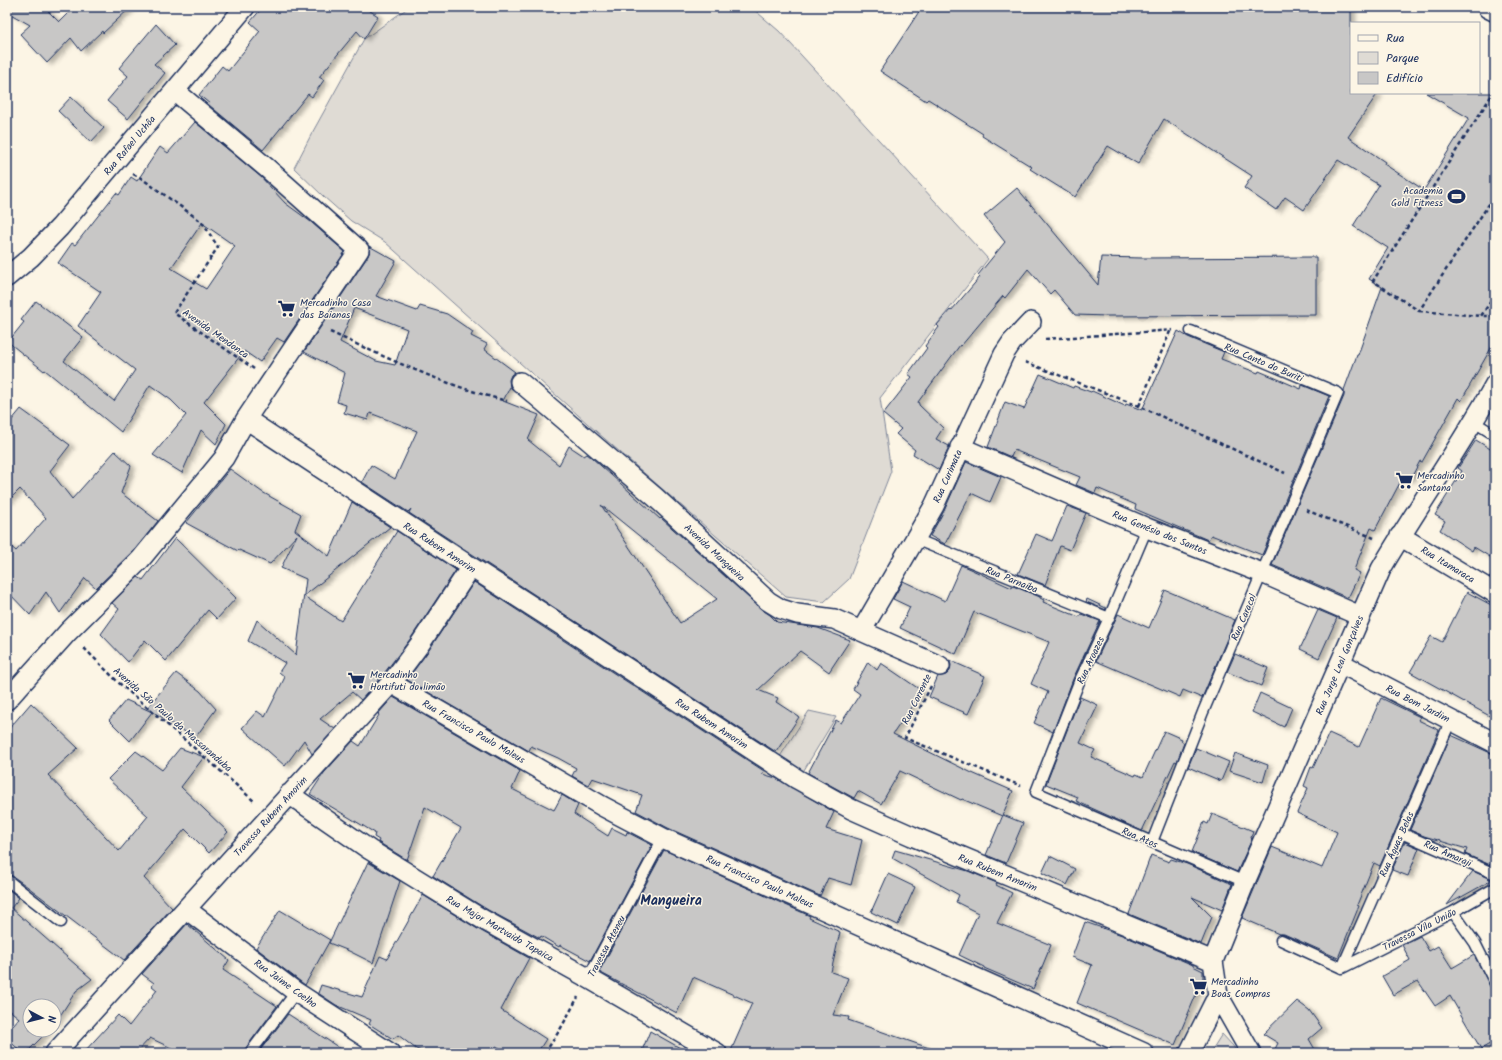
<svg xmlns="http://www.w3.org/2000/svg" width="1502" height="1060" viewBox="0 0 1502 1060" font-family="Kalam,sans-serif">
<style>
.green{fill:#dfdbd4;stroke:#7d8599}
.building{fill:#c8c7c6;stroke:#1b2f5e;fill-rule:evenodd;filter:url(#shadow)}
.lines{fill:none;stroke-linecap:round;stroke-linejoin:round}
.service-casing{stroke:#1b2f5e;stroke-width:13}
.minor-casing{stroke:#1b2f5e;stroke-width:22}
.secondary-casing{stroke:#1b2f5e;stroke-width:25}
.path{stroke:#1b2f5e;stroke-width:2.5;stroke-dasharray:4 3;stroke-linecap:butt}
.service{stroke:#fcf5e5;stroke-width:10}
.minor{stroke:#fcf5e5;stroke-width:19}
.secondary{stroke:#fcf5e5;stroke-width:22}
.labels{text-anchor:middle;stroke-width:3;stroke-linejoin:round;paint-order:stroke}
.street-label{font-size:10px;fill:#1b2f5e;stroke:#fcf5e5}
.poi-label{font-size:10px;fill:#1b2f5e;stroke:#fcf5e5;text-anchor:start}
.district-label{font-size:14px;font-weight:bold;fill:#1b2f5e;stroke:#fcf5e5}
</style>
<defs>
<filter id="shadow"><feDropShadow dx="4.5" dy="2.5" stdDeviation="2" flood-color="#0004"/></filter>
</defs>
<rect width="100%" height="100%" fill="#fcf5e5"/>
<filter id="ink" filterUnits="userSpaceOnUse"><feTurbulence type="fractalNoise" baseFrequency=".025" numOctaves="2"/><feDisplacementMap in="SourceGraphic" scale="8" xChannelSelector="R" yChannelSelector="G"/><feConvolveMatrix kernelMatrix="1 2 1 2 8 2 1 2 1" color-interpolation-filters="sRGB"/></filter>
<g filter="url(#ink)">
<path class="green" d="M409,7h342l28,24 209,228 -108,139 11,73 -42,108 -25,23 -38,-5 -189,-165 -212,-190 -34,-21 -27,-24 -30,-29 17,-33 53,-96z
M809,711l27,6 -35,58 -22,-17z
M1222,1034l11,12 4,7h-27z"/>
<path class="building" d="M7,7h37l15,15 15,-15h57l-28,26 -1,-2 -21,20 -10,-13 -24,25 -27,-29 10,-9 -23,-13z
M263,7h101l14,9 -14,23 -7,-8 -38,46 5,3 -12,17 -4,-3 -45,56 -54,-45 1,-1 -11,-9 23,-29 6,5 32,-40 -10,-9z
M922,7h429v86h27l-30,44 37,25 -1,2 40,26 45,-72 -43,-25h69v248l-34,60 -3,-3 -36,64 -2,-1 -10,19 -7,-3 -28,53 -4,-2 -17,42 6,3 -12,25 -76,-33 72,-169v-6l13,-35h1l24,-68 -13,-8 19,-31 -35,-22 26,-41 -41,-25 -34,50 -19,-13 -9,13 -32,-22 8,-12 -88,-57 -26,45 -30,-18 -33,51 -45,-28 2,-2 -50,-31 1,-2 -55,-35 -2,2 -46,-30z
M156,24l19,21 -21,19 11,9 -37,46 -21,-18 21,-25 -9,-8z
M71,97l33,31 -13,14 -33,-31z
M195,122l66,55 24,26 26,19 34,30 -61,90 -7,-4 -17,24 -16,-11 -40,51 22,22 -10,20 -15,-14 -19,43 -29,-18 33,-40 -15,-15 -21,-15 -29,47 -76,-62 -1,1 -36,-29 16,-20 -3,-2 15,-19 47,36 -19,24 50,40 21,-31 -57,-44 23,-34 -43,-29 14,-20 3,2 41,-52 3,2 12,-18 6,4 23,-34 8,6zM202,223l33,23 -29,43 -35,-21z
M1017,188l81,97 3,-28 41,1 174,-1v58l-208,1 -33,-1 -21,-25 -4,4 -22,-25 -23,29 -2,-2 -42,50 -1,-1 -42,57 1,2v1l24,23 -7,11 13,7 -10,24 -26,-16 2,-4 -19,-16 5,-5 -18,-15 29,-37 -4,-3 19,-26 -2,-2 14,-19 -2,-2 13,-15 1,1 29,-34 -2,-2 27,-33 -21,-26z
M369,246l27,15 -20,35 41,15 3,-5 27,8 26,18 -2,4 16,8 -3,5 31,23 -4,3 -2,5 1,7 -7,14 36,14 -11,25 31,25 10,-19 15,10 3,-2 4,3 69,62 1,-1 100,91 9,6 7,7 41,6 32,12 -21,32 -29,-21 -42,39 20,8 -2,4 23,15 -23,35 -367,-239 2,-4 -3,3 -46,-30 9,-17 24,14 22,-48 -47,-18 -2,7 -24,-7 2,-8 -9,-3 8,-29 -41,-21 64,-96 2,-5zM354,308l53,21 -12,36 -19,-4 -36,-19zM601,505l116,94 -37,24z
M1178,331l10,6 36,15 -3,7 37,14 1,-2 42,18 1,-4 27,11 -67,159 -51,-20 -3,5 -73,-31 1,-4 -39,-17 -2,5 -19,-8 4,-8 -66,-27 -3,7 -23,-10 17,-45 19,7 16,-35 33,14 1,-2 17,6 1,-1 33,15 1,-2 16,6z
M21,409l49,36 -20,26 22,28 43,-48 16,15 -10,27 37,28 -26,32 -36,35 -11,-10 -25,35 -14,-21 -16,23 -23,-24v-48l9,8 30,-33 -26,-29 -13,13v-76z
M1476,440l19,12v108l-21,-13 -2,4 -32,-21 5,-9 -10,-6 27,-44 -4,-3z
M966,462l35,15 -11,25 -19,-9 -26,51 -15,-8 14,-25z
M230,469l32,23 39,22 -6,16 34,26 23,-54 38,25 -86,69 37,25 56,-90 59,39 -45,68 -29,38 -21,24 -9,-8 -32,27 15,10 -23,25 -8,-14 -19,26 -43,-38 15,-17 8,6 20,-40 -6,-5 6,-9 -37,-22 9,-21 39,35 10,-76 -25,-11 16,-33 -27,29 -31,-14 -1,1 -52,-28z
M1067,506l19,7 -16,37 -10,-4 -15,39 -27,-11 18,-40 16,7z
M175,538l61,60 -19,21 -9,-9 -42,51 -21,-21 -17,22 -27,-28 18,-25 -7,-6 26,-26 5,3z
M961,565l51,23 1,-2 27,11v1l4,2 -1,2 36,15 2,-3 19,7 -27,58 -20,53 -19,-9 14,-31 -17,-8 18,-42 -75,-30 -18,42 -56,-26 10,-21 -17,-8 10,-18 42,20z
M474,582l290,189 -2,3 14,4 58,34 -8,17 36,11 -11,45 -23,-7 -8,18 -152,-68 -32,-17 6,-16 -50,-17 -4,7 -16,-9 4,-8 -18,-10 -27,-12 -2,5 -122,-71 22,-30z
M1165,590l70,30 -33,78 -19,-8 -3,7 -84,-36 22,-47 31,14z
M1467,592l28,15v112l-85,-47 21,-36 11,6z
M1087,599l19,9v2l-20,-8z
M1318,610l19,8 -18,40 -19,-9z
M1235,654l33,14 -7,18 -34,-14z
M949,660l36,16 -17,38 -39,-17 9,-21 8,-1 4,-4 1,-6z
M868,662l9,8 4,-7 41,28 -29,43 79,39 41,18 -11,25 -40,-17 -1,1 -61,-29 -19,33 -23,-13 -4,7 -46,-25 28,-53 5,3 19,-29 -7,-5z
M176,673l24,18 16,18 -21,29 -48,-30z
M1260,693l32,15 -8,19 -32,-15z
M393,697l127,74 -8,18 42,21 8,-15 16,10 -4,9 34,22 4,-8 14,7 1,-3 25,13 -62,116 -30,-16 -1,2 -18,-11 -1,2 -52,-28 -55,-34 28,-48 -36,-21 -18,53 -29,-18 1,-2 -5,-3 1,-4 -65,-39 14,-21 29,-32 7,5 19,-31 -1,-1z
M1080,697l18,8 -18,38 15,7 -4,7 44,19 1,-2 7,3 21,-46 18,8 -1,2 3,2 -7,19 -2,-1 -33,70 -66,-30 2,-4 -32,-13z
M1381,698l39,19 -2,3 21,10 -59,136 -6,-3 -17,42 2,1 -21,52 -54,-24h-5l-37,-16 30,-71 50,21 15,-36 -40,-19 11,-25 -4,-2 7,-19 2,1 16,-35 30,14z
M126,700l26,12 -22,29 -21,-21z
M31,703l47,45 -30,27 71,76 29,-35 -40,-37 28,-28 26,19 18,-22 24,9 -23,30 47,45 -19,21 -24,-24 -41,49 28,30 -48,52 -96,-73 -17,-12 -4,-1v-143z
M1451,735l44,20v112l-30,-13 2,-5 -27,-8 -1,-2 -1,1 -14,-4 -14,-6z
M1196,748l33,14 -8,19 -33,-14z
M1235,753l33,12 -5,17 -34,-11z
M1212,814l41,17 -2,7 1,1 -15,33 -45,-20 12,-30 4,2z
M1003,815l20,8 -17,40 -20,-8z
M1405,842l14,6 -11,28 -16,-6z
M664,850l146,66 -1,2 31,14 -9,40 17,6 -15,37 16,2 -1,3 87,30 -1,3h-204l22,-50 -59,-26 -16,36 -78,-41z
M895,850l73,21 29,12 -1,2 16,8 -15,30 54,22 -18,44 -49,-21v-1l-25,-12 19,-42 -22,-11 3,-7 -67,-37z
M1151,855l18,7 2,-3 16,5 45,20 -10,26 -30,-13 20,20 -11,27 -72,-30z
M1050,856l25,13 -8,16 -25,-12z
M368,862l32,19 -27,82 -24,-12 -20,-8z
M1473,871l19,9 -45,25z
M888,874l27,13 -17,38 -27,-13z
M7,888l12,10 -8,10 81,71 -16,12 -22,34v-19h-24v24h19l-23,23h-3l-16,-14v-7l12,-14 -12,-10z
M423,895l53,33 53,30 -28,52 45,29 -9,14h-28l-13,-7 -4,7h-64l-12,-4 -18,-14 -5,4 -24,-15 2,-4 -35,-15 -18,-12 3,-8 41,12 18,-41 7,3z
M280,910l50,30 -25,45 -49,-37z
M1085,922l37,13 71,30v1l10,5v7l-28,67 -98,-42 15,-38 -20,-8z
M187,924l42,36 -6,10 54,36 -32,43 -1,4h-62l-32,-15 -14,15h-53l35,-38 11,11 28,-36 -5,-4 2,-3 -12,-9z
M1420,936l9,15 9,-5 14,22 22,-13 21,40v46l-14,8 -31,-53 -15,10 -17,-25 -25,14 -11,-19 28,-16 -8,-15z
M1297,1001l12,9 13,18 -13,11 8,14h-44l5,-10 -15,-9z
M288,1014l59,39h-89z
M650,1031l39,22h-48z"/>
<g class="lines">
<defs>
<path id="service" d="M1474,422l21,13
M1147,528l-38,90 -30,64 -43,110 209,90
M915,539l194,79
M1401,833l94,41
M1152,842l51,-130 135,-319 -147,-62
M7,880l54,42
M1453,912l22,31 20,40
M1281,940l61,28
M1342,968l109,-248
M1342,968l111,-56 42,-24
M588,978l75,-140
M250,1053l46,-61"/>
<path id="minor" d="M7,277l24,-20 29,-30 185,-220
M520,382l135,115 113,104 13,8 16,5 37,5 106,47
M246,419l225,148 87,56 239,156 54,30 61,27 301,125
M960,447l187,81 115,45 98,43
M1400,536l95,57
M862,630l53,-91 19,-33 70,-152 8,-12 19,-20
M1340,663l155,80
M391,683l211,123 61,32 481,215
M7,700l61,-68 72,-72 84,-102 22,-39 113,-169 -91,-81 -93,-78
M289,794l81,56 112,69 106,59 129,75
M186,909l110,83 94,61
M1213,961l32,-79 136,-313c36,-62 79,-121 114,-185
M1213,961l5,34 33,58
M55,1053l336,-370 29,-39 51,-77
M1189,1053l29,-58"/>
<path id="secondary" d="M1489,7l6,3"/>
</defs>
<use href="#service" class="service-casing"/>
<use href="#minor" class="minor-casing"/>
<use href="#secondary" class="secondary-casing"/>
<path class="path" d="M1495,90l-122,191 46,30 76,-116
M133,174l8,4 61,44 16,25 -44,66 80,56
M1495,295l-14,21h14
M1419,311l62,5
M330,332c57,26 116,54 177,69
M1045,339l128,-9
M1025,362l114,44 146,67
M1139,406l32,-77
M1306,510l68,28
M84,648l35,35 96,83 40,36
M931,686l-26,52 116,48
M545,1053l16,-25 17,-31"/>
<use href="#service" class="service"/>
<use href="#minor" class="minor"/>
<use href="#secondary" class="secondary"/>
</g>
</g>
<defs>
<symbol id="stadium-bare" viewBox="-9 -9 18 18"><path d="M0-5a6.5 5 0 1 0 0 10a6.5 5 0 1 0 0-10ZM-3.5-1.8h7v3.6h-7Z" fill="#1b2f5e" stroke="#fcf5e5" stroke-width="2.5" paint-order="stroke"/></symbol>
<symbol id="supermarket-bare" viewBox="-9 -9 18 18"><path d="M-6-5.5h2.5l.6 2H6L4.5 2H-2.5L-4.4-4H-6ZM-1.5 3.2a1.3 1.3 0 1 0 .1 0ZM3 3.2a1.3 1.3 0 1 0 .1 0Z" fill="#1b2f5e" stroke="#fcf5e5" stroke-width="2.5" paint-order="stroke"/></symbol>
</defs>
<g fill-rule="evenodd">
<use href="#stadium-bare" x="1444" y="184" width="25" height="25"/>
<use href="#supermarket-bare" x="274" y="296" width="25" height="25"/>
<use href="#supermarket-bare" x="1392" y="468" width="25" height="25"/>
<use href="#supermarket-bare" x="344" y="668" width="25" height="25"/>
<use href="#supermarket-bare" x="1186" y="974" width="25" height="25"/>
</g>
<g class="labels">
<g class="street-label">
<text transform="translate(129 145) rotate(-50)" y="4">Rua Rafael Uchôa</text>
<text transform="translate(216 333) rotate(35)" y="4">Avenida Mendonca</text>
<text transform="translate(1264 362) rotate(23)" y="4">Rua Canto do Buriti</text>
<text transform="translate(947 476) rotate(-66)" y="4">Rua Curimata</text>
<text transform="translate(1160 532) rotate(22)" y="4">Rua Genésio dos Santos</text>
<text transform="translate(440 547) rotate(33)" y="4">Rua Rubem Amorim</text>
<text transform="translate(715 552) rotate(43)" y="4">Avenida Mangueira</text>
<text transform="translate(1448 564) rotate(31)" y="4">Rua Itamaraca</text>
<text transform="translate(1012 579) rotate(22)" y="4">Rua Parnaiba</text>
<text transform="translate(1243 617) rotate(-67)" y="4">Rua Caracol</text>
<text transform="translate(1090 660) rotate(-65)" y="4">Rua Aroazes</text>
<text transform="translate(1339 665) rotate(-67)" y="4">Rua Jorge Leal Gonçalves</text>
<text transform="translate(916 699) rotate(-64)" y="4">Rua Corrente</text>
<text transform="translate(1418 703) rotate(27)" y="4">Rua Bom Jardim</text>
<text transform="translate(173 719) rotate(41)" y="4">Avenida São Paulo da Massaranduba</text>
<text transform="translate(712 723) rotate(33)" y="4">Rua Rubem Amorim</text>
<text transform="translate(474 731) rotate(30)" y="4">Rua Francisco Paulo Maleus</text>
<text transform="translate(270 816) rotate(-48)" y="4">Travessa Rubem Amorim</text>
<text transform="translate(1140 837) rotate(23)" y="4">Rua Atos</text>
<text transform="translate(1396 844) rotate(-66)" y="4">Rua Águas Belas</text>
<text transform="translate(1448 853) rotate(24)" y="4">Rua Amaraji</text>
<text transform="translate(998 872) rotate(22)" y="4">Rua Rubem Amorim</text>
<text transform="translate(760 881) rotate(24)" y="4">Rua Francisco Paulo Maleus</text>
<text transform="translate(500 928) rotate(30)" y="4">Rua Major Martvaido Tapaica</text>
<text transform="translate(1419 929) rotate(-27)" y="4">Travessa Vila União</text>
<text transform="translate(606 946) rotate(-62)" y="4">Travessa Ateneu</text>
<text transform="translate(286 983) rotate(36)" y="4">Rua Jaime Coelho</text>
</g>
<g class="poi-label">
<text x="1443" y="194" text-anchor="end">Academia<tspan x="1443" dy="12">Gold Fitness</tspan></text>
<text x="300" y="306">Mercadinho Casa<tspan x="300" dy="12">das Baianas</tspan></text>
<text x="1417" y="479">Mercadinho<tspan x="1417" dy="12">Santana</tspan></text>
<text x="370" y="678">Mercadinho<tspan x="370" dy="12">Hortifuti do limão</tspan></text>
<text x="1211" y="985">Mercadinho<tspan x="1211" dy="12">Boas Compras</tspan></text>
</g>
<g class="district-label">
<text x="671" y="905">Mangueira</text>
</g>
</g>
<rect width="1502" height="1060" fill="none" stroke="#fcf5e5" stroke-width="24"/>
<rect x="12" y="12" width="1478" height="1036" fill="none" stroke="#1b2f5e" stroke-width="1.5" filter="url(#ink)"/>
<rect x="1350" y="22" width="130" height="72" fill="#fcf5e5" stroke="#a2a6af"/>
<rect x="1358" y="35" width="20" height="6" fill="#fcf5e5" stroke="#a2a6af"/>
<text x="1386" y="42" font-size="12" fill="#1b2f5e">Rua</text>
<rect x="1358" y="52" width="20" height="12" fill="#dfdbd4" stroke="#a2a6af"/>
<text x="1386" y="62" font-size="12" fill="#1b2f5e">Parque</text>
<rect x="1358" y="72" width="20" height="12" fill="#c8c7c6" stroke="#a2a6af"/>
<text x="1386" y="82" font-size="12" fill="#1b2f5e">Edifício</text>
<g transform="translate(42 1018) rotate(97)"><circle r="19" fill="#fcf5e5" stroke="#a2a6af"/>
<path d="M0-3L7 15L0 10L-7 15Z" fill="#1b2f5e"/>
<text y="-6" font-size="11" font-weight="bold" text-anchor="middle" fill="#1b2f5e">N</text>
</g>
</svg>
